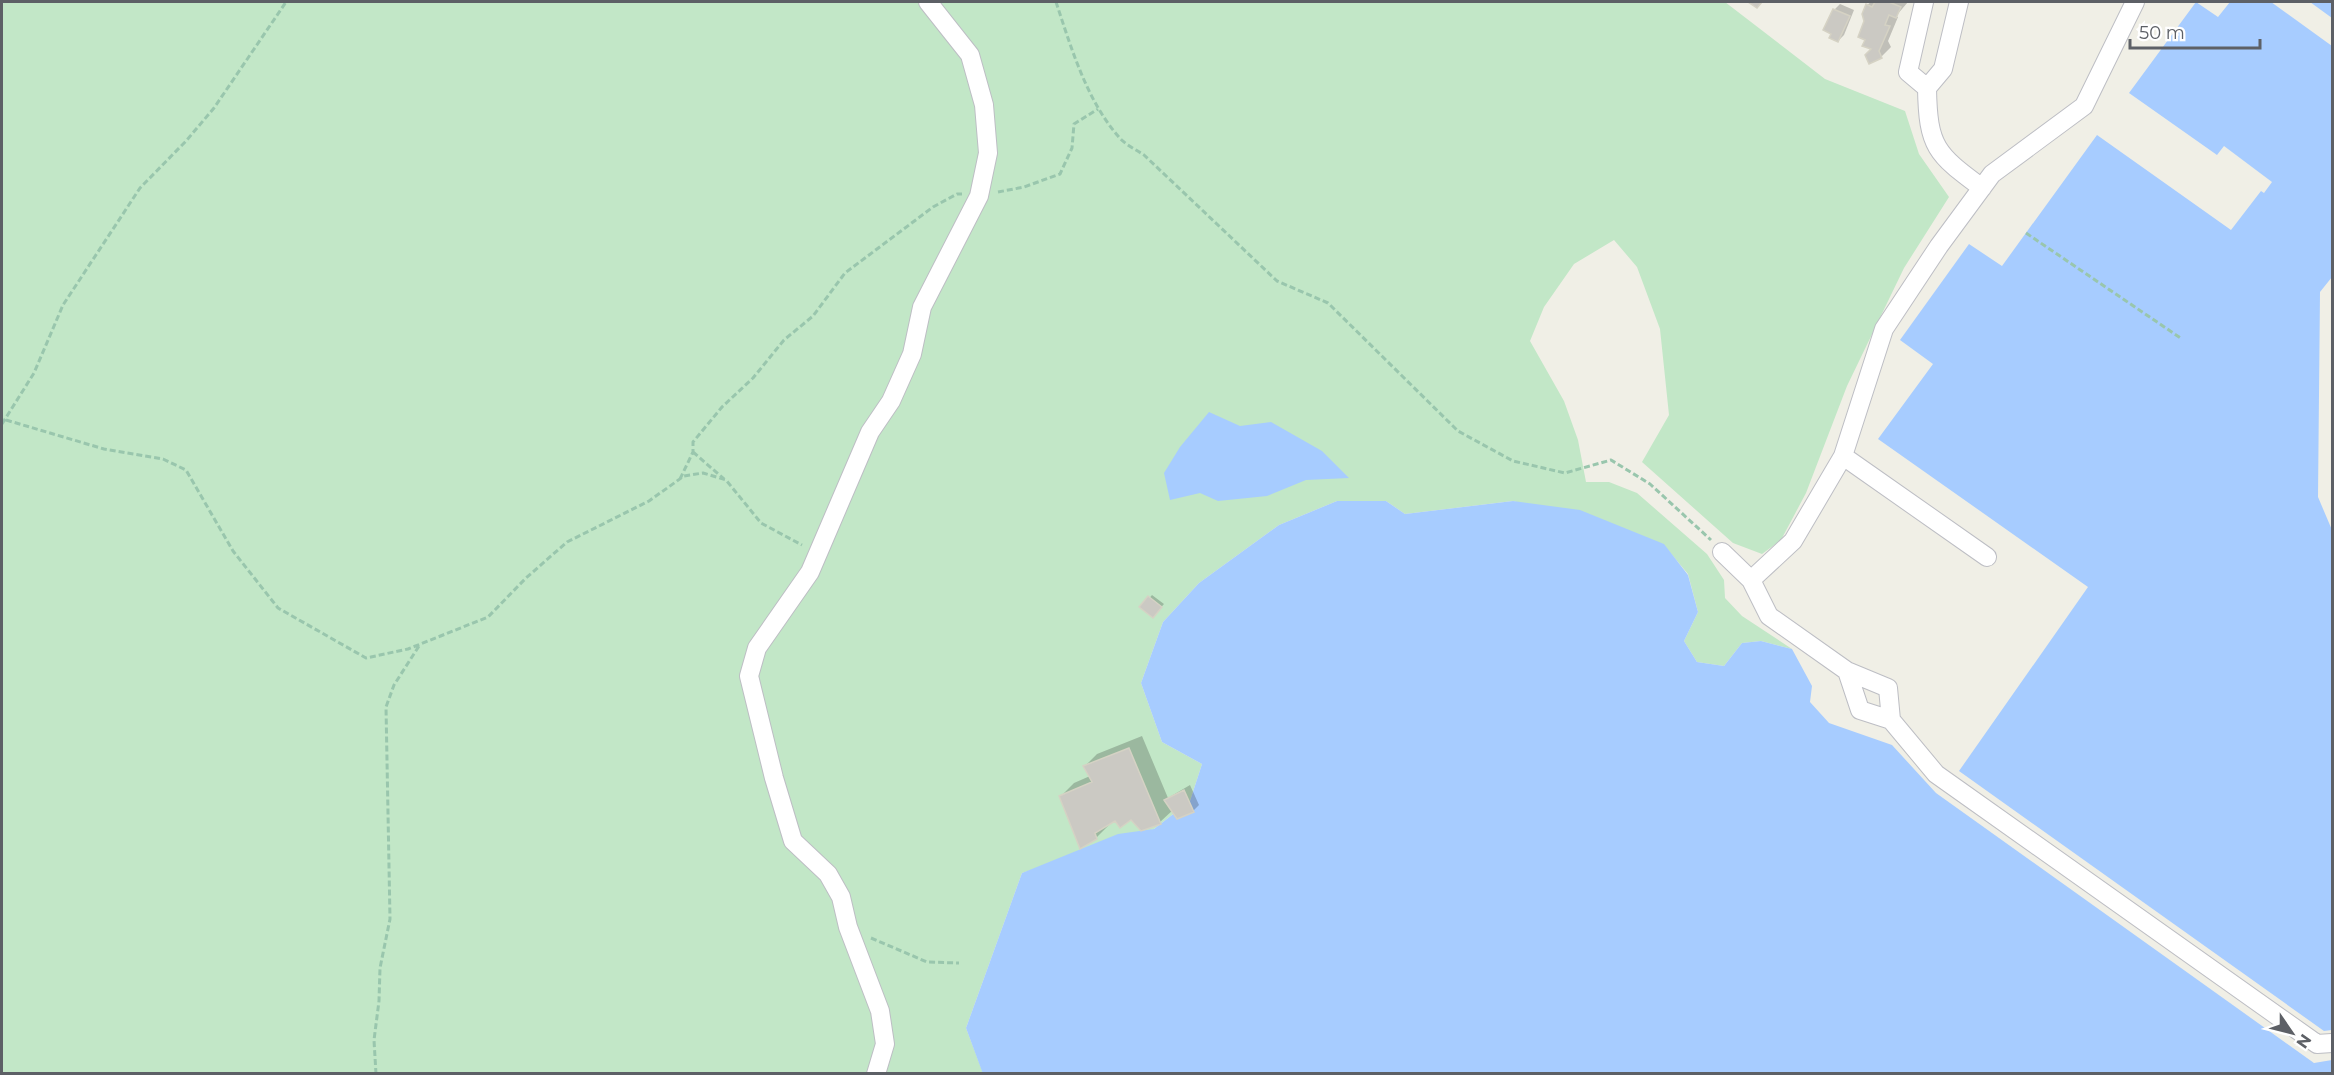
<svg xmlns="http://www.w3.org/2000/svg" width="2334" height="1075" viewBox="0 0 2334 1075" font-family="Montserrat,sans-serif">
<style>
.green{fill:#c2e7c7}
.water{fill:#a7ccff}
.shadow{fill:#0003}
.building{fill:#cbc9c3;stroke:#d5d2c4;stroke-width:1.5}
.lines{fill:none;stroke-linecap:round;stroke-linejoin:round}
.minor-casing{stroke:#bdbec4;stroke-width:20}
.path{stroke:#99c6ad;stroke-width:3;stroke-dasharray:6 3;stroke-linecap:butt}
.minor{stroke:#fff;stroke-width:18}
</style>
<rect width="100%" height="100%" fill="#f0efe6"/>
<path class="green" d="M2,2h1723l100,77 80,32 14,43 30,43 -45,71 -57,118 -41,107 -25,47 -19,14 -29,-11 -91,-81 27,-47 -9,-86 -23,-62 -23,-27 -40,24 -30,43 -14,34 34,60 14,39 8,42h23l28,11 70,61 17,26 1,18 17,18 50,33 -31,-8 -19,2 -18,23 -27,-4 -13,-21 14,-29 -10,-38 -25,-30 -150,-43 -108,13 -19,-13h-49l-58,24 -80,58 -36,39 -22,61 21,59 40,22 -12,37 -36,28 -132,44 -56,155 17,45 -981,1z"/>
<path class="water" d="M2196,2l22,15 12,-15h41l61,44v231l-12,15 -2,205 14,33v500l-8,1 -365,-260 129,-184 -210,-148 55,-75 -33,-24 69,-96 33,22 95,-131 134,95 30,-39 3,2 8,-11 -48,-36 -7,9 -88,-62z
M2310,2h22v16z
M1209,412l31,14 31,-4 51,29 27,27 -43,2 -39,16 -49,5 -18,-8 -30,7 -6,-27 16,-26z
M1337,501h49l19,13 108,-13 67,9 84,34 24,31 10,37 -14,29 13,21 27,4 18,-23 19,-2 31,8 20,37 -2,16 19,21 63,22 44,48 378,270 18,-3v13l-1349,1 -17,-46 56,-155 96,-39 36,-5 36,-28 12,-37 -40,-22 -21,-59 22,-61 36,-39 80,-58z"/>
<path class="shadow" d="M1871,2h37l-12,14 2,1 -10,24 3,6 -10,10 -14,-18 -1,-18 1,-16z
M1840,4l14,6 -10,25 -6,6 -4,-31z
M1152,595l12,9 -11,12 -11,-9z
M1142,736l26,62 22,-13 9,20 -6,6 -20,-1 -13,12 -45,-3 -19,19 -35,-42 13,-13 16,-7 -5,-10 12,-12z"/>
<path class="building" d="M1748,2h14l-5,6z
M1875,2h14l12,5 -5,11 -7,-3 -4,10 5,1 -11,25 3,7 -13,6 -4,-9 6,-6 -9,-3 3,-6 -7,-3 6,-16 -2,-7 4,-10 6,3z
M1833,9l17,7 -12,26 -9,-4 2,-4 -8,-4z
M1148,596l14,11 -9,11 -14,-11z
M1129,748l32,76 -20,7 -10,-11 -11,8 -5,-7 -20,12 2,6 -17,10 -21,-53 33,-14 -9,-16z
M1184,790l10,22 -17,7 -13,-19z"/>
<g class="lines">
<defs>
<path id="minor" d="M1924,2l-16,70 19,16 16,-19 16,-67
M1927,88c1,59 9,66 55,100
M1843,456l144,101
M1722,552l29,28 42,-39 50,-85 41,-127 55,-83 53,-72 92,-68 51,-104
M1751,580l18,36 78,55 41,17 3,32
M1847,671l13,39 31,10 45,54 381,270 15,-1
M876,1074l9,-30 -5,-33 -32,-84 -7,-30 -13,-23 -35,-33 -19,-63 -25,-102 8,-28 53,-76 60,-140 21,-31 21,-47 10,-47 57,-111 9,-43 -4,-48 -14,-50 -42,-53"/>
</defs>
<use href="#minor" class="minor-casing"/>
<path class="path" d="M1056,2c15,45 30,97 62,134 6,8 17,13 26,19l133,126 51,22 130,128 55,30 52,12 46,-13 39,24 61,56
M998,192l26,-5 36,-13 12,-26 2,-24 24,-15
M2026,233l156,106
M6,420l98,29 59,10 23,11 47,81 45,57 88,50 42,-9 80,-32 38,-39 41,-36 82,-41 35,-25 19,-3 23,7 35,43 41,22
M2,424l32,-51 29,-68 77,-117 46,-47 28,-33 72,-106
M693,452l31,27
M680,479l13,-27v-10l29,-35 31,-29 31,-38 29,-24 32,-43 88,-66 24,-13h5
M871,938l56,24 32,1
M376,1074l-2,-34 5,-39 1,-33 10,-49 -4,-212 8,-22 25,-39"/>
<use href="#minor" class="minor"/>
</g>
<rect width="2334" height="1075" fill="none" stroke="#5d6066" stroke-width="6"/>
<g transform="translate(2292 1033) rotate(125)" stroke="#ffffff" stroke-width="4.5" paint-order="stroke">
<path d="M0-4.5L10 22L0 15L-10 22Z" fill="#5d6066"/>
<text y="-9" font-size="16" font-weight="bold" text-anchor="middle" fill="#5d6066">N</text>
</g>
<path d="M2130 39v9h130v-9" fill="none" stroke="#5d6066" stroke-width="3"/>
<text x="2139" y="39" font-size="18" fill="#5d6066" stroke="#ffffff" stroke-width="4.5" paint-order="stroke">50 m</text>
</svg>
